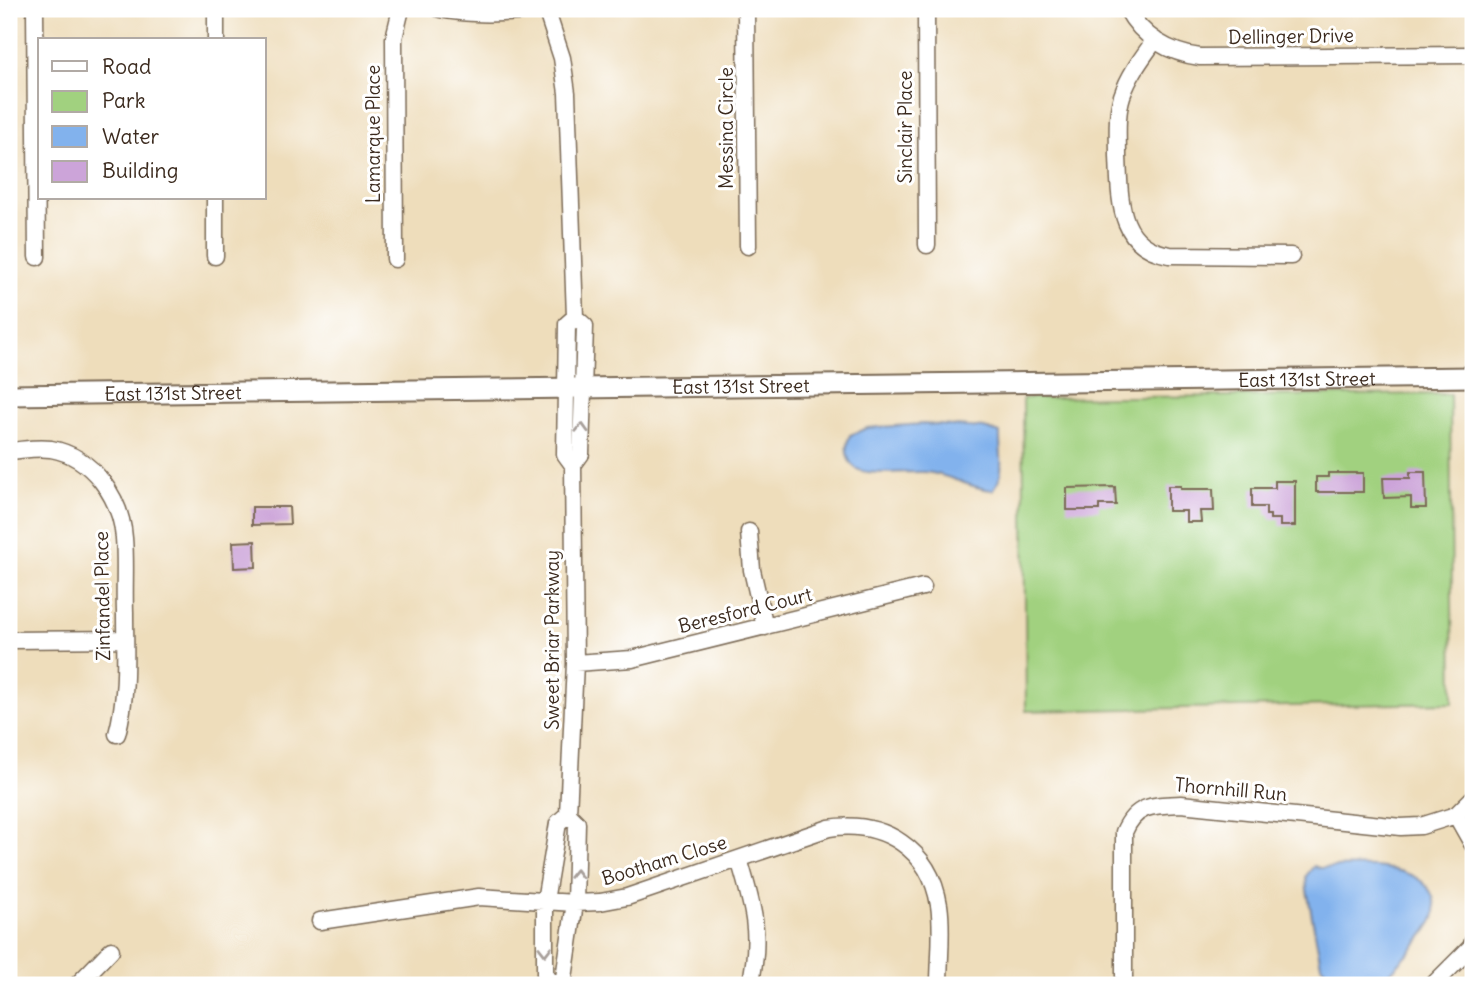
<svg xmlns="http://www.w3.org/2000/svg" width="1482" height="994" viewBox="0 0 1482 994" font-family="Delius,sans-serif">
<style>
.green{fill:#a1d17f;stroke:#6e7e4e;stroke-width:2}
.water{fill:#82b2ed;stroke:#5e6e86;stroke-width:2}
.building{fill:#cca4d9}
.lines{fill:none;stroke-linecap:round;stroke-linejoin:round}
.minor-casing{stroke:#7a6955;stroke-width:19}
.tertiary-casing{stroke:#7a6955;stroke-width:23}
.minor{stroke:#fff;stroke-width:16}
.tertiary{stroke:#fff;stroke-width:19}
.oneway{stroke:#a79f9a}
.labels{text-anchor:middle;stroke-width:6;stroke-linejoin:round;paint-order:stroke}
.street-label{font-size:19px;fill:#3b2a1e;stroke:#fff}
</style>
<rect width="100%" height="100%" fill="#fff"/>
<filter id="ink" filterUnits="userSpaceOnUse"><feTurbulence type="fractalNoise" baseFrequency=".0143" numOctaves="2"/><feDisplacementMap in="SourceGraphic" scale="14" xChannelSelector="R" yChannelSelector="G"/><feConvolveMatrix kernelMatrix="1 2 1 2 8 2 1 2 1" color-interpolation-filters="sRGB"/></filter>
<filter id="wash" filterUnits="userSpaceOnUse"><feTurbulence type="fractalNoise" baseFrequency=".00686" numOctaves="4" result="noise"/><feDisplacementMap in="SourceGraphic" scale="28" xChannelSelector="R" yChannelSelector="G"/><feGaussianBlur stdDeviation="1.57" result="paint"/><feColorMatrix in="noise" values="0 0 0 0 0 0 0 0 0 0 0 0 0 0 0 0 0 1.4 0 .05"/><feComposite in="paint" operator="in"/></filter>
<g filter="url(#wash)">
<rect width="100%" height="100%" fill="#edb"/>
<path class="green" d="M1450,394l3,309 -427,8 -3,-313z"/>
<path class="water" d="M923,424l61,4 16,5c-1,21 7,40 -7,57 -24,-1 -45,-17 -69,-18 -15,-1 -56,4 -67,-3 -11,-7 -13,-22 -7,-34l17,-7z
M1314,866l5,2c32,-2 101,-8 114,29 2,7 3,15 1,21 -8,19 -41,52 -56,67h-52l-1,-15 -4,-5 -14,-75 -1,-14z"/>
<g id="blocks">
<path class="building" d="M1410,472h15l1,36h-15v-11l-27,1 -1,-20h27z
M1328,473h35v19h-47v-15h12z
M1275,481h20v45h-15v-7h-10v-4h-4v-8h-14v-19h23z
M1168,486h13v3h32l1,22h-14l1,11h-15v-11h-18z
M1115,487l1,18h-17v5h-32v-22z
M252,507h37l1,17 -38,1z
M255,541l1,26 -22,1 -1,-26z"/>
</g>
</g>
<g filter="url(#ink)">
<use href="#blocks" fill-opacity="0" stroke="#7a6955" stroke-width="2"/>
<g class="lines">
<defs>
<path id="minor" d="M35,9l2,248
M440,9c34,7 69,5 103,0
M546,9l16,49 5,35 8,224 10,9 -4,128 -8,11
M746,9l2,237
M926,9l1,236
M1127,9c15,28 42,44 73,48l273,-2
M216,40v-31
M1155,40c-13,18 -26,35 -33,56 -6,19 -4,40 -4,60 2,42 -1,91 52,99l121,1
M215,256v-58
M395,259l-1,-221 7,-29
M9,451c14,-1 28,-4 42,-2 41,7 70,49 73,89 2,24 0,49 1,74 0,41 3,82 -8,122
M749,532l3,38 13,57
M9,640l116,-1
M575,663l57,-4 291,-72
M1456,815l17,30
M739,859c14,47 23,76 11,126
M320,921l159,-24 96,6 25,-1 27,-5 202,-69c55,-8 101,21 110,77 4,25 0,54 0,80
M77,985l34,-35
M553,985l-8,-11v-73l13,-78 10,-9 7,-151 -2,-198 -8,-11 2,-130 8,-7
M554,985l10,-7 11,-75 2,-80 -9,-9
M1124,985v-153c12,-28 30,-27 57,-28l220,23 20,-1 35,-11 17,-17
M1433,985l38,-38 2,-6"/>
<g id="tertiary">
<path id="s1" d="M9,395l1464,-18"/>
</g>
</defs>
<use href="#minor" class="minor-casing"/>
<use href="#tertiary" class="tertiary-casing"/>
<use href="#minor" class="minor"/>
<use href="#tertiary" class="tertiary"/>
</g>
<defs><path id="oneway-chevron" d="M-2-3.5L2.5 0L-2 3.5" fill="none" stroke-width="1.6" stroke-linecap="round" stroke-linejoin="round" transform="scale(1.75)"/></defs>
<g class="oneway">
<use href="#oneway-chevron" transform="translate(582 428) rotate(-88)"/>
<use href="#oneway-chevron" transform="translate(576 874) rotate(-89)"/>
<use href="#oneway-chevron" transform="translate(545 951) rotate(90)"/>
</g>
</g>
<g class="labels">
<g class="street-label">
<text transform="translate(1291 36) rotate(-1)" y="7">Dellinger Drive</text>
<text transform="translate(905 127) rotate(-90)" y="7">Sinclair Place</text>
<text transform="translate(726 128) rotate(-90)" y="7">Messina Circle</text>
<text transform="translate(373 134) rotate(-90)" y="7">Lamarque Place</text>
<text dy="7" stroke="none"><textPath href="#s1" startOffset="1298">East 131st Street</textPath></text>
<text dy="7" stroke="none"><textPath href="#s1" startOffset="732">East 131st Street</textPath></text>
<text dy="7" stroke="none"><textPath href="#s1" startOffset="164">East 131st Street</textPath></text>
<text transform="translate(102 596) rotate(-91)" y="7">Zinfandel Place</text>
<text transform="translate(745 610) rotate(-14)" y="7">Beresford Court</text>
<text transform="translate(552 640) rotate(-90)" y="7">Sweet Briar Parkway</text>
<text transform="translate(1231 789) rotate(5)" y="7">Thornhill Run</text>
<text transform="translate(664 860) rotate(-17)" y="7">Bootham Close</text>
</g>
</g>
<rect width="1482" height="994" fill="none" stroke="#fff" stroke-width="35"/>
<rect x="38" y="38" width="228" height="161" fill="#ffffff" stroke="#b1aaa5" stroke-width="2"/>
<rect x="52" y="61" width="35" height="10" fill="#ffffff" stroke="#b1aaa5" stroke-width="2"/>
<text x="102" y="74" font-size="21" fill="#3b2a1e">Road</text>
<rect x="52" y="91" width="35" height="21" fill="#a1d17f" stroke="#b1aaa5" stroke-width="2"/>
<text x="102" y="108" font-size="21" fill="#3b2a1e">Park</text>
<rect x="52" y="126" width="35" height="21" fill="#82b2ed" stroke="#b1aaa5" stroke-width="2"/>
<text x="102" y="144" font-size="21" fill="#3b2a1e">Water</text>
<rect x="52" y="161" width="35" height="21" fill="#cca4d9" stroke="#b1aaa5" stroke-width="2"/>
<text x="102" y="178" font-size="21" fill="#3b2a1e">Building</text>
</svg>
